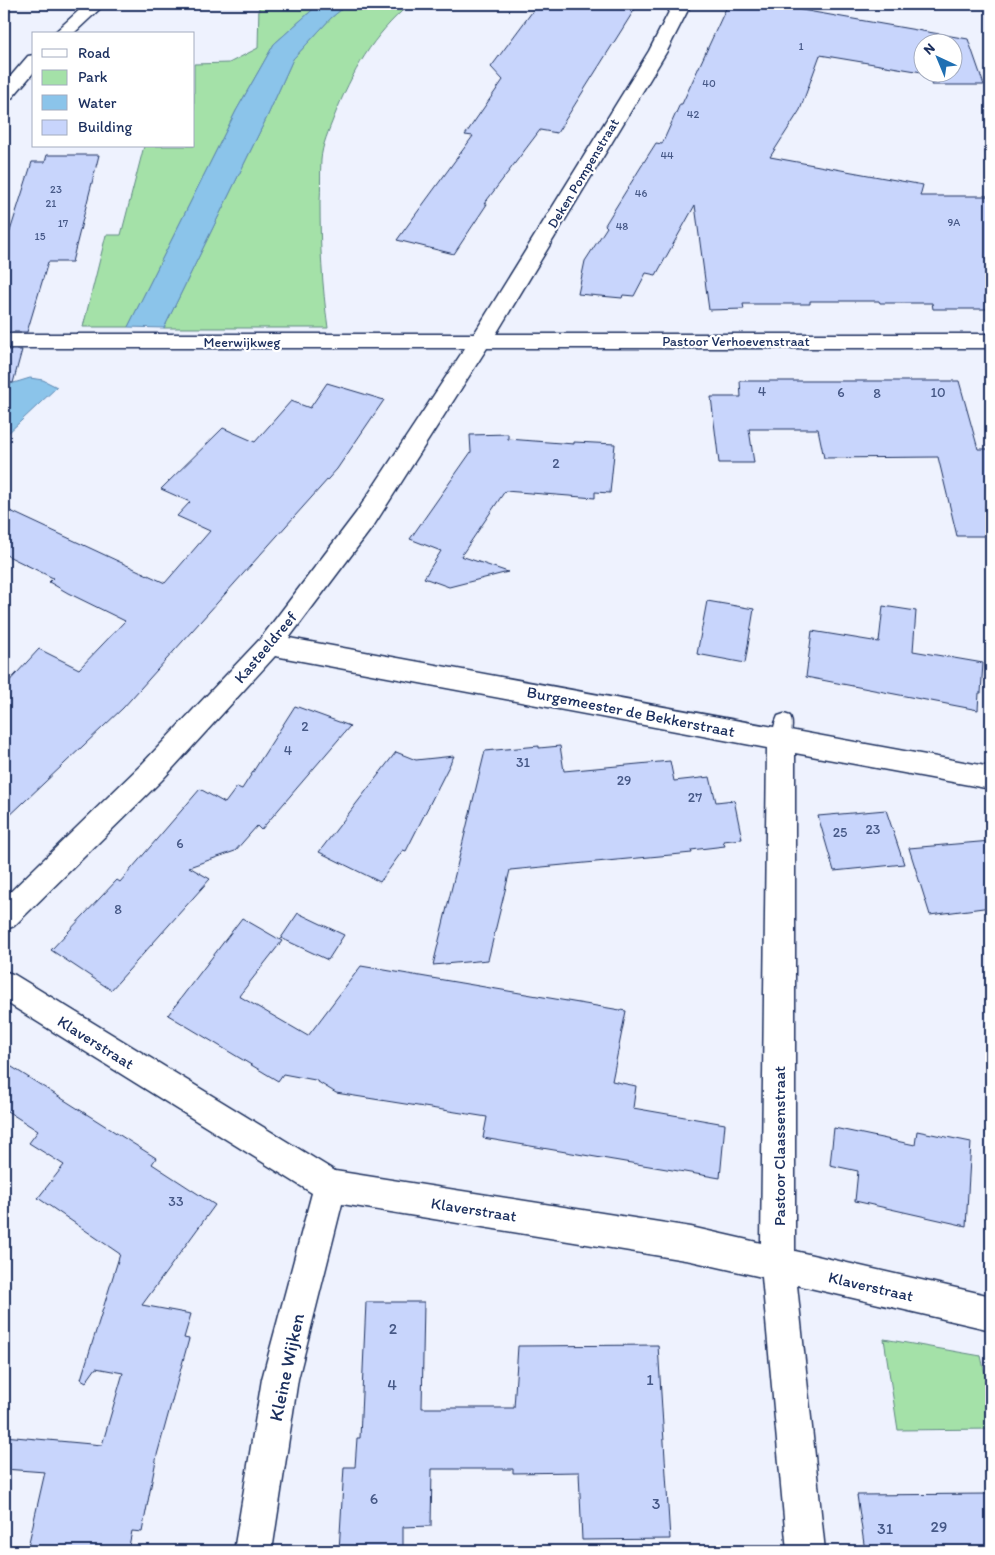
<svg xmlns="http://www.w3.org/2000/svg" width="995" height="1555" viewBox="0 0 995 1555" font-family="Itim,sans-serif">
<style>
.green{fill:#a4e1a8;stroke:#608883}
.water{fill:#8bc4ea;stroke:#5e88b2}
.building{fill:#c8d5fc;stroke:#1b2f5e}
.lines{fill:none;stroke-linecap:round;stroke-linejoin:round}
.service-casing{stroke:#1b2f5e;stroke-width:3}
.minor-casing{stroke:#1b2f5e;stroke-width:3}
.service{fill:#fff;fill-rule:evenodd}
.minor{fill:#fff;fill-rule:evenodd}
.labels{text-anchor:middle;stroke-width:4.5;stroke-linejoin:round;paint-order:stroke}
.far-number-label{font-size:11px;fill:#465886}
.far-street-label{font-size:14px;fill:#1b2f5e;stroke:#fff}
.number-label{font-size:14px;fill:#465886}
.street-label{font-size:16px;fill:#1b2f5e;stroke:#fff}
.near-number-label{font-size:16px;fill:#465886}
.near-street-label{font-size:19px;fill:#1b2f5e;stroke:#fff}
</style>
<rect width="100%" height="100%" fill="#eef2fe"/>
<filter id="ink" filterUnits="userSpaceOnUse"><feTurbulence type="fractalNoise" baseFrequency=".02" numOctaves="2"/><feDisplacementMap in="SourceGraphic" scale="10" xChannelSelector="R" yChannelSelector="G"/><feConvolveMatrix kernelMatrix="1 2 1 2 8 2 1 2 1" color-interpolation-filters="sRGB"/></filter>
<g filter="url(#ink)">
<path class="green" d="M259,4h60l-45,40 -38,67 -108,216h-45l23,-92h15l23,-89h50v-82l35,-1 29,-15z
M348,4h62c-37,31 -58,68 -76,113 -5,13 -12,28 -13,43 -1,14 0,28 -1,42 0,43 2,84 8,126h-164l103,-211 26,-58 38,-41z
M884,1339l97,17 10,44v29l-93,1z"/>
<path class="water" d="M319,4h29l-17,14 -38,41 -26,58 -103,211 -36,-1 108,-216 38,-67z
M30,378l13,2 14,7 -53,50v-51z"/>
<path class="building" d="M538,4h100l-81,129 -17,-3 -56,74h3l-33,50 -57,-14 76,-104 -8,-1 38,-55 -12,-13z
M728,4h70l-2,5 172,30 16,46h-53l3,-11 -10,-2h28v-30h-30v30l-102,-17 -20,55 -30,47 153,28 -3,11h71v113h-58l-1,-6h-52l-1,-2h-69v3h-67l1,5 -35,1 -14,-105 -39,70 -10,-2 -12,23 -11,-1 -1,3 -44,-4 7,-33 22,-34 -2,-2 11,-18 33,-53 7,-11 6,1 18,-40h2z
M47,155h52l-27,107h-24l-21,70h-23v-82l28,-88h13z
M4,350h18l-9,33 -9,-1z
M740,381h219l19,68h13v87h-34l-19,-79 -114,1 -6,-29h-69l5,34h-35l-8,-66h30z
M327,383l57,17 -47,69 -214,239 -119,113v-134l35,-38 40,20 46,-48 -57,-28 -19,-11 4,-4 -49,-24v-46l161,75 45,-52 -33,-15 13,-14 -29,-13 62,-61 32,14 36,-41 19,7z
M508,434v5l66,5v-2l41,2 -5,49 -15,-1v6l-90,-7 -44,65 47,16 -59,15 -25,-9 17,-27 -31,-12 61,-87 -1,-17z
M707,601l47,8 -9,54 -48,-9z
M883,606l33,5 -3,40 70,12 -2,30h-2l-1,17 -172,-33 6,-46 67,11z
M295,706l55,20 -89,104 -4,-4 -22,25 -46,16 21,12 -99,111 -60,-40 66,-70 3,2 80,-93 25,14 12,-16 5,2z
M539,746v2l21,-2 4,25 106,-10 4,20 36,-4 6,25 18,-2 8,39 -19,2 2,5 -34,4 1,3 -182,17 -22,90 -55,5 52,-214z
M396,752l20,8 38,-4 -48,95 -3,-1 -23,32 -61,-30z
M886,810l18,54 -70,7 -16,-55z
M991,841v66l-61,8 -21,-67z
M298,913l46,22 -16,25 -47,-22z
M242,918l40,23 -43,55 69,40 53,-70 265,45 -14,70 24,5 -3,22 92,16 -5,54 -237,-40 4,-21 -151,-24 -21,-13 -32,-6 -5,7 -110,-66z
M4,1062l152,96 -4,6 63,41 -73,100 49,9 -7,24 5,1 -32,116 -15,77 -10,-1 -4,20h-101l18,-79 -41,-3v-33l98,9 21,-72 -27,-5 -10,14 -5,-3 39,-125 -82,-56 26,-33 -35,-22 9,-12 -34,-22z
M834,1128l81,17 2,-14 54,11 -5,84 -111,-25 3,-30 -28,-6z
M366,1302h58l-2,106h92l4,-62 140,-1 12,194 -88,1 -3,-68 -66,1v-4h-81l-1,57 -28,1v24h-64l5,-84h11l2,-29h3z
M991,1494v57h-126l-8,-56z"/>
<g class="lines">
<defs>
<path id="service" d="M784,714l6,2c4,8 1,20 -3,28l-6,2 -6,-2c-4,-8 -1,-20 3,-28z"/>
<path id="minor" d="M86,4h19l-32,30h-20z
M673,4h18l-24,47 -171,283h495v14h-504l-113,177 -85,113 702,129v22l-196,-36v498l196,45v34l-194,-45 28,266h-38l-25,-274 -71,-16 -349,-57 -44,175 -26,172h-38l28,-172 50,-186 -308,-192v-30l11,4 320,196 356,56 70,16 6,-495 -492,-92 -113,124 -148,146 -10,4v-32l138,-134 119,-126 95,-125 109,-165h-461v-14h470l175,-283z
M34,55v17l-23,27 -7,2v-17l24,-28z"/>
</defs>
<use href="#service" class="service-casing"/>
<use href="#minor" class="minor-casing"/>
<use href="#service" class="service"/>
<use href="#minor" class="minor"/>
</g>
</g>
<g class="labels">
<g class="far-number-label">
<text x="801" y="50">1</text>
<text x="709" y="87">40</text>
<text x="693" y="118">42</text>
<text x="667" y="159">44</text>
<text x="56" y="193">23</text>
<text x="641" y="197">46</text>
<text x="51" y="207">21</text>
<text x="954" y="226">9A</text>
<text x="63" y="227">17</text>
<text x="622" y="230">48</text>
<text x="40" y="240">15</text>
</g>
<g class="far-street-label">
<text transform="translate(583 173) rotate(-59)" y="5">Deken Pompenstraat</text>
<text x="736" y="346">Pastoor Verhoevenstraat</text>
<text x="242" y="347">Meerwijkweg</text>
</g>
<g class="number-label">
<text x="762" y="396">4</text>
<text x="841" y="397">6</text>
<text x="938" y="397">10</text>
<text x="877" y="398">8</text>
<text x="556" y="468">2</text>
<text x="305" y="731">2</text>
<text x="288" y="755">4</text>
<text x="523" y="767">31</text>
<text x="624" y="785">29</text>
<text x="695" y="802">27</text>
<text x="873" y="834">23</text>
<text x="840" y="837">25</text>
<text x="180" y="848">6</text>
<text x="118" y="914">8</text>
<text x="176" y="1206">33</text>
</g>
<g class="street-label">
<text transform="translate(265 647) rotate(-50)" y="6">Kasteeldreef</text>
<text transform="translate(631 711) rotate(11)" y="6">Burgemeester de Bekkerstraat</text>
<text transform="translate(96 1042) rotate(32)" y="6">Klaverstraat</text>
<text transform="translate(779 1146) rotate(-90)" y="6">Pastoor Claassenstraat</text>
<text transform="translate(474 1209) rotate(9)" y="6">Klaverstraat</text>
<text transform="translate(871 1286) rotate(13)" y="6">Klaverstraat</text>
</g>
<g class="near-number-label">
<text x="393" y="1334">2</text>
<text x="650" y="1385">1</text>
<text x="392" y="1390">4</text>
<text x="374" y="1504">6</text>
<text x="656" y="1509">3</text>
<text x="939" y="1532">29</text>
<text x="885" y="1534">31</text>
</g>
<g class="near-street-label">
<text transform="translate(286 1367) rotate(-78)" y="7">Kleine Wijken</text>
</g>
</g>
<rect width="995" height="1555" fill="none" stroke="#fff" stroke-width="20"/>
<rect x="10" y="10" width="975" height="1535" fill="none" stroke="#1b2f5e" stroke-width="2" filter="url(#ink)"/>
<rect x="32" y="32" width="162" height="115" fill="#ffffff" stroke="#a4acbf"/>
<rect x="42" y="49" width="25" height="8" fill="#ffffff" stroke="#a4acbf"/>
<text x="78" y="58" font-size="15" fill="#1b2f5e">Road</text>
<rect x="42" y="70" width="25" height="15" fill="#a4e1a8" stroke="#a4acbf"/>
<text x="78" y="82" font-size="15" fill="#1b2f5e">Park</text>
<rect x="42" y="95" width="25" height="15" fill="#8bc4ea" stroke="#a4acbf"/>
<text x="78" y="108" font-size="15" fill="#1b2f5e">Water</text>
<rect x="42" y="120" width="25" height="15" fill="#c8d5fc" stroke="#a4acbf"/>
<text x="78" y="132" font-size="15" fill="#1b2f5e">Building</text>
<g transform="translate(938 58) rotate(316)"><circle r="24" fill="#ffffff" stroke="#a4acbf"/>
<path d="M0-4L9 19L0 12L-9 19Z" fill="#1f6fb2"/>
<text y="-8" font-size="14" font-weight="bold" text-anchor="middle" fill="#1b2f5e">N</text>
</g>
</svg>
